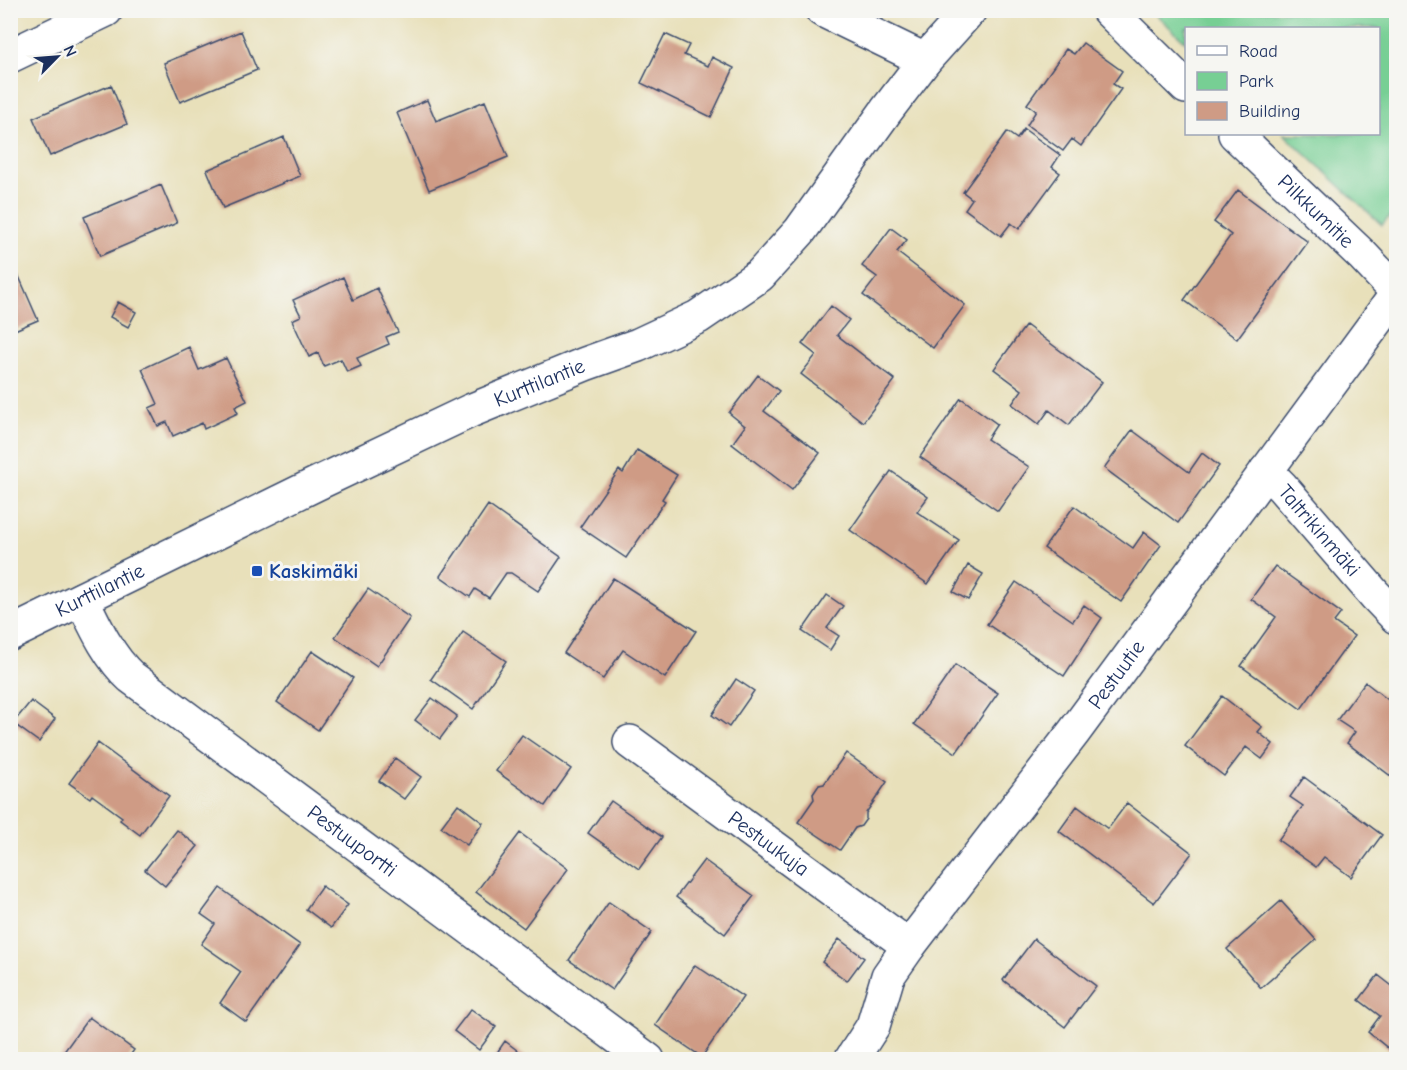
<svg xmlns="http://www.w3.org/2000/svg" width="1407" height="1070" viewBox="0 0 1407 1070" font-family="'Comic Neue',sans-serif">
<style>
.green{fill:#77cf94;stroke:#497f79;stroke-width:1.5}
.building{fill:#cf9b85}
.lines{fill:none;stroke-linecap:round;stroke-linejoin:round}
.minor-casing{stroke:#3a4a6c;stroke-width:36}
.tertiary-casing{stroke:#3a4a6c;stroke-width:36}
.minor{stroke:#fff;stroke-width:33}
.tertiary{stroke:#fff;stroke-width:33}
.transit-dot{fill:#1a4fb4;stroke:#f6f6f2;stroke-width:2}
.labels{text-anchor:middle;stroke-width:6;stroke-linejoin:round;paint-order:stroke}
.street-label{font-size:21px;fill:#1b2f5e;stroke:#f6f6f2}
.transit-label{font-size:21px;font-weight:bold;fill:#164399;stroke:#f6f6f2;text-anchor:start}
</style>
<rect width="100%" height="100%" fill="#f6f6f2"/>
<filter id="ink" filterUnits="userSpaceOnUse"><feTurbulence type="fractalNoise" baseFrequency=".0167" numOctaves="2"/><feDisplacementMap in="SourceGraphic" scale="12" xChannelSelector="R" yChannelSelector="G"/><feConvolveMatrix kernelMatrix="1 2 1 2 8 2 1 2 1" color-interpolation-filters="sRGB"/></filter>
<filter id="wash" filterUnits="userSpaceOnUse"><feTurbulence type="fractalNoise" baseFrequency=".008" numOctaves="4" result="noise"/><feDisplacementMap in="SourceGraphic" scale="24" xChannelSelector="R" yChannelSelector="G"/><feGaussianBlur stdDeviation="1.35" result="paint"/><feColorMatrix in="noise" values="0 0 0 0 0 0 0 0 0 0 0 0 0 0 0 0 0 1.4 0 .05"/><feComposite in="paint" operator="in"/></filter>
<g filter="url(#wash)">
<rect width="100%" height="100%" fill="#e8e0ba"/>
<path class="green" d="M1152,11h244v198l-14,16 -98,-91h94v-106h-192v14z"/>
<g id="blocks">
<path class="building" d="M241,31l16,39 -77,32 -16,-39z
M665,34l24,11 -5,10 24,11 4,-9 22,11 -23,49 -70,-34z
M1083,43l39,28 -9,13 8,5 -40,57 -9,-7 -9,12 -36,-26 9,-14 -9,-7 39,-55 8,5z
M111,85l16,39 -77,32 -17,-38z
M427,100l9,21 49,-20 23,56 -79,33 -32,-77z
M1024,129l36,26 -8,12 8,6 -41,56 -8,-6 -10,13 -36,-27 7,-10 -9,-7 44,-60 10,7z
M284,137l16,39 -77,32 -16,-38z
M161,185l16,38 -77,33 -16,-39z
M1238,190l70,52 -71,97 -53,-39 47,-65 -17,-13z
M891,228l16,12 -10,12 68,53 -32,43 -70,-53 14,-18 -15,-11z
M10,256l28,64 -28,12z
M343,277l10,23 24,-12 21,44 -12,5 3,7 -32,14 4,8 -14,6 -6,-13 -17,7 -6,-13 -9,4 -17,-37 9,-4 -8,-16z
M118,302l18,10 -8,15 -18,-10z
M831,306l18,14 -12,15 58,45 -32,42 -62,-48 15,-19 -14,-11z
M1026,325l76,57 -33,43 -20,-15 -10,14 -27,-20 10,-14 -28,-21z
M189,347l10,23 27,-12 21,43 -12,6 3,6 -34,16 -2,-6 -29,13 -6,-14 -9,4 -9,-18 9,-4 -16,-35z
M758,375l21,16 -15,20 56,42 -28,37 -60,-46 13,-18 -16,-13z
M961,398l36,26 -10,15 42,28 -31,44 -78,-54z
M1132,430l57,42 13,-19 17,13 -41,57 -74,-55z
M637,450l40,25 -15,24 3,2 -39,57 -46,-31 39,-57 4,3z
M891,471l37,26 -11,15 42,28 -31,44 -78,-54z
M488,505l73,52 -23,34 -27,-18h-5l-17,25 -14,-9 -5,8 -30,-21z
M1074,506l59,42 11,-16 17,13 -40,57 -77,-54z
M968,565l15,9 -15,26 -15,-8z
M1275,566l66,47 -7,9 20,14 -53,73 -60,-43 35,-49 -25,-18z
M613,578l83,53 -31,47 -42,-28 -20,29 -39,-26z
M1016,582l57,39 11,-16 18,13 -38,58 -77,-52z
M368,589l42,29 -33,48 -42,-29z
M827,595l16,11 -16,22 12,8 -9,14 -28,-19z
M463,632l43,29 -33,48 -42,-30z
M312,651l41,27 -35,52 -41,-28z
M955,665l43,28 -42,60 -42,-29z
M736,679l18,12 -25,36 -17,-12z
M1365,682l31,24v74l-49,-37 8,-11 -18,-12z
M1222,696l40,31 -4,5 15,12 -11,15 -16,-12 -22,29 -39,-30z
M432,698l25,18 -17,23 -25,-19z
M31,701l24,18 -16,23 -26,-19z
M522,735l49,34 -26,37 -49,-35z
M98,743l71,53 -29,39 -20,-15 2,-3 -30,-22 -2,3 -21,-15z
M846,753l41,29 -21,31v6l-5,7 -6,2 -15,22 -42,-28 16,-23 -1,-5 6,-9 5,-1z
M395,758l26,19 -17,22 -25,-18z
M1304,777l78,58 -31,42 -27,-20 -8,10 -38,-27 25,-34 -13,-9z
M611,801l51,36 -23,32 -51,-36z
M1127,803l65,50 -38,50 -95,-72 18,-25 31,23z
M458,804l25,19 -16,22 -26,-18z
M177,830l21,16 -33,40 -20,-16z
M520,833l48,36 -44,59 -48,-36z
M704,860l50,36 -29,38 -49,-37z
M322,886l26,19 -17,23 -25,-19z
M220,888l80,57 -54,77 -26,-19 21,-31 -40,-28 14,-20 -14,-10z
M1281,901l35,39 -55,48 -34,-39z
M609,902l43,30 -40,58 -43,-30z
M839,939l25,19 -17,23 -25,-19z
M1034,939l62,47 -31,41 -62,-47z
M695,965l48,32 -41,60 -47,-32z
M1378,975l18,14v71h-4l3,-6 -27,-22 12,-16 -21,-16z
M471,1009l25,18 -17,23 -25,-19z
M89,1017l45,33 -7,10h-69z
M505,1041l25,19h-38z"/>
</g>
</g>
<g filter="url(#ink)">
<use href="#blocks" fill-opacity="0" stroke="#3a4a6c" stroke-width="1.5"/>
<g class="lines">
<defs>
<g id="minor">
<path d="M822,10l103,50"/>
<path d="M1108,10l78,77"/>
<path d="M10,56l96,-46"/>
<path id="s1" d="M1235,134l127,121 34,36"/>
<path id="s2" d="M1266,471l16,16 93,108 21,22"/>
<path id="s3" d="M82,599c13,27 27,58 49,78l517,383"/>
<path id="s4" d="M630,742l279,204"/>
<path id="s5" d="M851,1060l22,-34 15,-50 21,-30 165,-214 322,-437"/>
</g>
<g id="tertiary">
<path id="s6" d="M10,634l306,-150 154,-73 115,-47 53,-19 60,-28 62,-42 40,-44 86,-120 39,-51 45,-50"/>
</g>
</defs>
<use href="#minor" class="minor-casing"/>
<use href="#tertiary" class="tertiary-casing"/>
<use href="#minor" class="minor"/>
<use href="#tertiary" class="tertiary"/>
</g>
</g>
<rect class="transit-dot" x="251" y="565" width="12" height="12" rx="3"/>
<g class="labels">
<g class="street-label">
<text dy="7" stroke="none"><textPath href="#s1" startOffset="112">Pilkkumitie</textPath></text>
<text dy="7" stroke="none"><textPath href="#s6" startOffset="586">Kurttilantie</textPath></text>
<text dy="7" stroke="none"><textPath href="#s2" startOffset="80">Taltrikinmäki</textPath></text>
<text dy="7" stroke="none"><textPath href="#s6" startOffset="100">Kurttilantie</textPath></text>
<text dy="7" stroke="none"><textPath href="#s5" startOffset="471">Pestuutie</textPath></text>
<text dy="7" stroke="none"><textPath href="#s3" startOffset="368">Pestuuportti</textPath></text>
<text dy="7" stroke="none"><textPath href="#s4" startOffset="172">Pestuukuja</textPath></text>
</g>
<g class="transit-label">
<text x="269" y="578">Kaskimäki</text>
</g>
</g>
<rect width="1407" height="1070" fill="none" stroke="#f6f6f2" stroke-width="36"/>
<rect x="1185" y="27" width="195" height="108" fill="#f6f6f2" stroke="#9ea6b7" stroke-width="1.5"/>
<rect x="1197" y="46" width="30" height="9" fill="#ffffff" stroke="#9ea6b7" stroke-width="1.5"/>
<text x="1239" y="57" font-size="18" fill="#1b2f5e">Road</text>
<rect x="1197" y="72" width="30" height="18" fill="#77cf94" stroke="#9ea6b7" stroke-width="1.5"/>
<text x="1239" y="87" font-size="18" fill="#1b2f5e">Park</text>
<rect x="1197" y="102" width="30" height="18" fill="#cf9b85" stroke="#9ea6b7" stroke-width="1.5"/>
<text x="1239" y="117" font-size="18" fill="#1b2f5e">Building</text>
<g transform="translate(57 57) rotate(65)" stroke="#f6f6f2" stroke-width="4.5" paint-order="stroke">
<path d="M0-4.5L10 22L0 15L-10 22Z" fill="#1b2f5e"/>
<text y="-9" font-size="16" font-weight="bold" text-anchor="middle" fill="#1b2f5e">N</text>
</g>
</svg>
